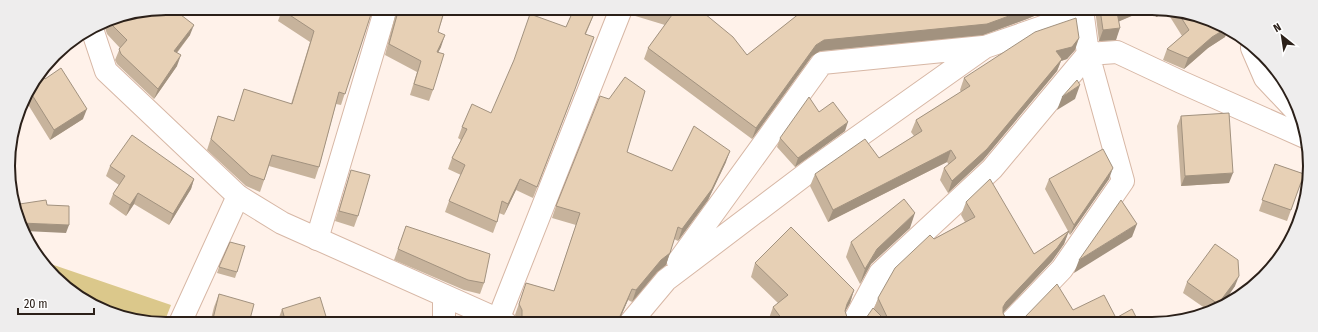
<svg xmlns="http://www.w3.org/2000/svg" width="1318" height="332" viewBox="0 0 1318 332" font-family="'Fira Sans Condensed',sans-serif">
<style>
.green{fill:#dbc88b}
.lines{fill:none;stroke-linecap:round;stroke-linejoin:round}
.minor-casing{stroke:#d7b7a5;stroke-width:24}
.tertiary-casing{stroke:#d7b7a5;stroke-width:24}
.minor{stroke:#fff;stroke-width:22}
.tertiary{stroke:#fff;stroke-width:22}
.wall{fill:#c7b39c}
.shaded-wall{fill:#a2927f}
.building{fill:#e7d0b5;stroke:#a2927f}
.rim{fill:none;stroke:#2b2019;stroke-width:2}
</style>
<rect width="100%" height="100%" fill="#fff2ea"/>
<path class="green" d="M39,260l132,45 -7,18h-19l-58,-20z"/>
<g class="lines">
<defs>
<path id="minor" d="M1252,48l13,30 34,36
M317,239l69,-231
M678,262l144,-199 161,-16
M498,320l123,-311
M180,323l58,-127
M444,323v-27
M630,323l36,-43 144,-109 175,-124 98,-34
M853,323l27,-50 112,-104 96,-115 29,-2 64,30 124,55
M1010,323l52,-54 61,-88 -35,-127 -6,-45"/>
<path id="tertiary" d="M92,29l14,42 132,125 44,27 224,100"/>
</defs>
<use href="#minor" class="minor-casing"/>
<use href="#tertiary" class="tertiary-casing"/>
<use href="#minor" class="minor"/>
<use href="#tertiary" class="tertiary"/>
</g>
<path class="wall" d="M166,8l24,27 -13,18v13l-23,33 -37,-35 -2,-4 5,-12 -13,-14 -3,-9 -2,-2 4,-3z
M373,8l-32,97 -5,-1 -17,63 -4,12 -46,-13 -9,26 -14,-6 -39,-36 11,-34 16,5 10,-32 47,15 19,-62 -32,-21 4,-11z
M397,8h49l-8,24 3,15 -3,5 -5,38 -4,11 -19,-6 7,-23 -32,-17z
M574,9h22l-10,25 -15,66 -38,98 -17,-8 -12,25 -5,-2 -2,9 -4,11 -48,-21 4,-11 12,-26 -13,-6 4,-11 9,-18 -3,-2 4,-11 29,-14 75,-86z
M633,9h66l48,46 52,-41 -7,-5h259l-24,10 -44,16 -163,16 -8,5 -60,83 -108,-80 4,-11 17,-23 -33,-10z
M1095,9h53l-29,12 -3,19 -17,1z
M1152,9h21l55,19 -3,9 -17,11 -24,21 -21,-9 4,-11 15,-13 -15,-24 -11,5z
M1075,50l-8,9 -6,2 -4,10 -74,89 -35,33 -8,-13 4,-12 5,-3 -2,-3 -119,60 -18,-36 5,-12 64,-16 35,-22 -3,-4 5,-12 45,-28 -1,-2 4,-12z
M42,72l3,7 38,40 -33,21 -26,-42v-2z
M819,112l26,19 -50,36 -18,-20 3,-9z
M1181,116l48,67 -48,3 -4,-60z
M627,152l45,19 54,-9 -18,38 -30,41 -4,-2 -8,26 -9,7 -25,30 -4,-2 -10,23h-102l2,-3 -3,-5 11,-32 28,8 22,-66 -24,-7 4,-12z
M1275,164l29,10 -17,47 -28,-10z
M110,166l84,13 -3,10 -22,36 -35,-21 -8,12 -17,-12 4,-10 6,-9 -13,-9z
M351,170l7,46 -4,11 -19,-6 13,-41z
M1049,179h60l-39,56 -2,-3 -4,12 -12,17 -49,52 3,6 6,3h6l55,-12 66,13h-369l-2,-2 5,-14 5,-4 -27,-26 4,-14 99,27 -4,13 -5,8 2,6 5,4 6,1 6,-1 10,-12 4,-11 56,-59 31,-17 -4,-7 5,-13 68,52 34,-23 -23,-42z
M406,226l78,57 -4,11 -16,-4 -70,-30z
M910,228l-39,36 -11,20 -14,-27 5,-15z
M219,267l18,5 -2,6 -18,-5z
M1187,282l48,4 -16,23 -10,2 -26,-18z
M219,294l30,29h-39l4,-16z
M282,309l46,14h-51z"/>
<path class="shaded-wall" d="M1028,9h23l-24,10 -44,16 -163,16 -8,5 -60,83 4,-11 60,-83 8,-5z
M1125,9h23l-35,15 4,-12z
M1159,9h9l-1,3 -11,5z
M194,25l-4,10 -20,26 4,-10z
M1120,28l-4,12 -17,1 4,-11z
M1227,28h1l-3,9 -17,11 -24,21 4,-11 24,-21z
M445,35l-4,12 -8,16 4,-11z
M1079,38l-4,12 -8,9 -6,2 -4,10 -74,89 -35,33 4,-12 104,-130z
M181,55l-4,11 -23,33 4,-10z
M1080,85l-5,14 -18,11 5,-13z
M87,109l-4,10 -33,21 4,-10z
M848,122l-3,9 -50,36 3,-9z
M951,150l-4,12 -119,60 5,-12z
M730,151l-4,11 -18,38 -30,41 4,-12z
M1113,168l-4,11 -39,56 4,-10z
M1233,173l-4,10 -48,3 4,-10z
M194,179l-3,10 -22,36 4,-11z
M520,179l-4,11 -12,25 4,-11z
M138,193l-4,11 -8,12 4,-11z
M915,213l-5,15 -39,36 -11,20 5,-15 12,-20z
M21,223h2l46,2 -3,8 -41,-2z
M1137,224l-5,13 -58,36 5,-13z
M1069,231l-5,13 -12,17 -51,54 2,-8 3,-5z
M670,253l-4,12 -9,7 -25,30 4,-12 25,-30z
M1239,276l-4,10 -16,23h-3l2,-5z
M632,289l-4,11 -10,23h-1z
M854,290l-4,13 -8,14 5,-13z"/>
<path class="building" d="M166,8h6l22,17 -20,26 7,4 -23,34 -37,-35 -2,-5 8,-9 -16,-16 -2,-5z
M283,8h90l-28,86 -6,-2 -20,75 -47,-12 -8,25 -14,-5 -39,-36 7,-23 16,5 10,-32 48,15 22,-73 -32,-21z
M399,8h46l-7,24 7,3 -8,17 7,2 -11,36 -19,-6 7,-23 -32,-17z
M574,9h22l-11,25 9,3 -19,52 -38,98 -17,-8 -12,25 -6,-3 -5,21 -48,-21 16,-36 -13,-7 15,-29 -5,-2 10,-23 19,9 23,-53 16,-46 36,13z
M651,9h48l34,28 14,18 58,-46h223l-41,15 -163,16 -8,5 -60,83 -108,-80 24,-33z
M1100,9h25l-8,3 3,16 -17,2z
M1177,11l50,17 -15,9 -24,21 -21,-9 22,-19z
M1076,18l3,20 -7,9 -16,4 6,8 -75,90 -35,32 -8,-13 12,-10 -5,-8 -118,60 -18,-36 50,-35 14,19 43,-27 -6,-11 54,-34 -6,-8 71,-46z
M61,68l26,41 -33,21 -25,-40 13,-18 3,7z
M625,77l20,14 -18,61 45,19 22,-45 36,25 -18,38 -30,40 -4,-2 -8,26 -9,7 -25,30 -4,-1 -15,34 -101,-1 6,-6v-6l-3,-6 7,-21 28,8 26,-78 -24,-7 44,-110 9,3z
M1077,80l3,5 -18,12z
M809,97l10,15 14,-10 15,20 -50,36 -18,-20z
M1229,113l4,60 -48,3 -4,-60z
M132,135l62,44 -21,35 -35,-21 -8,12 -17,-11 12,-18 -15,-10z
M1103,149l10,19 -39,57 -25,-46z
M1275,164l29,10 -13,36 -29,-10z
M351,170l19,5 -12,41 -19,-5z
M990,179l44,75 35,-23 -12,17 -51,54 -3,5v6l3,6 6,3h6l5,-3 34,-35 16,26 31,-15 12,23 16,-9 7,14h-249l-12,-25 17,-30 35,-33 4,4 41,-22 -9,-15z
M904,199l11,14 -38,36 -12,20 -14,-27z
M46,200l1,5 22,1v19l-48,-2 -8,-16v-2z
M1121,200l16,24 -58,36z
M406,226l84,28 -6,29 -16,-3 -70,-31z
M791,227l63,63 -7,14 -2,7 2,6 5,4 6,1 6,-1 9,-13 15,15h-111l5,-4 -9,-12 15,-12 -33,-32z
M230,242l15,4 -8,26 -18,-5z
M1215,244l23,16 1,16 -21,28 -31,-22z
M219,294l35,10 -5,19h-37z
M320,297l8,26h-42l-4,-14z"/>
<path d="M0 0H1318V332H0ZM166 15H1152A151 151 0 0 1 1303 166V166A151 151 0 0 1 1152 317H166A151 151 0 0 1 15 166V166A151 151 0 0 1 166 15Z" fill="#eeeded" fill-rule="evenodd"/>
<path class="rim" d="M166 15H1152A151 151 0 0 1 1303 166V166A151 151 0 0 1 1152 317H166A151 151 0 0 1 15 166V166A151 151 0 0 1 166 15Z"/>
<g transform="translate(1282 36) rotate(330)" stroke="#ffffff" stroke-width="3" paint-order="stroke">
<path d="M0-3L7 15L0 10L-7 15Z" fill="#2b2019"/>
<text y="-6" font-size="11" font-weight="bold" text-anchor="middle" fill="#2b2019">N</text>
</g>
<path d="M18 308v6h76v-6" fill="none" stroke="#2b2019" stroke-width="2"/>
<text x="24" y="308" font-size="12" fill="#2b2019" stroke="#ffffff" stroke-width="3" paint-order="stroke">20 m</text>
</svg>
